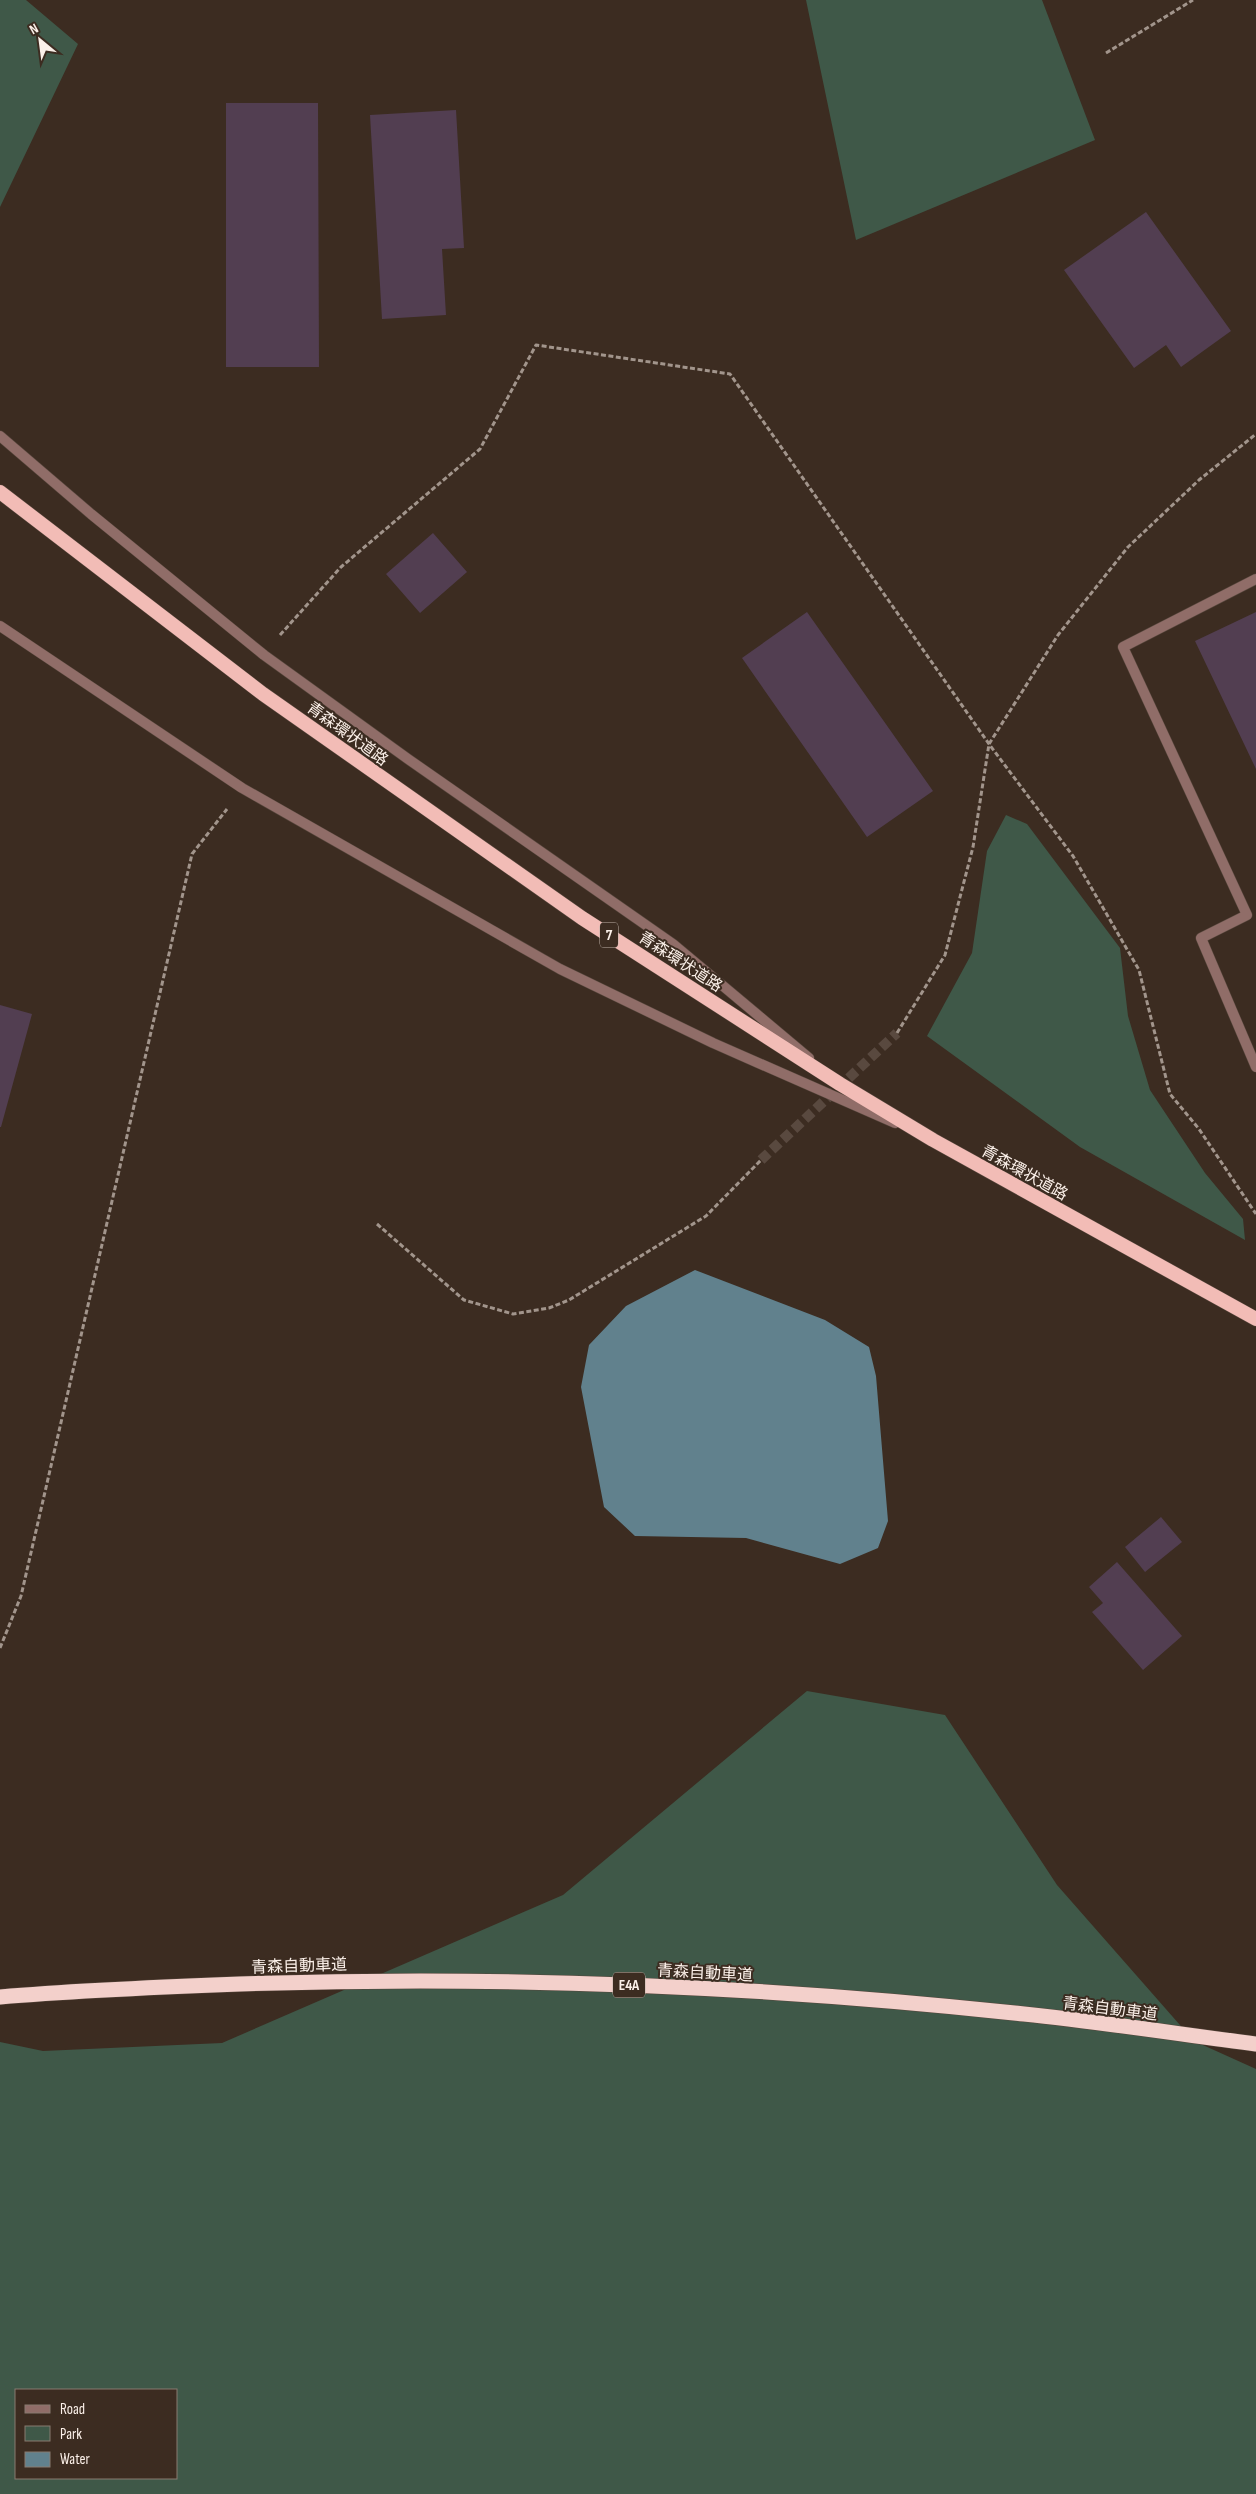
<svg xmlns="http://www.w3.org/2000/svg" width="1256" height="2494" viewBox="0 0 1256 2494" font-family="'Sofia Sans Condensed','Noto Sans JP',sans-serif">
<style>
.green{fill:#3f5848;fill-rule:evenodd}
.water{fill:#61818d}
.building{fill:#523e51}
.lines{fill:none;stroke-linecap:round;stroke-linejoin:round}
.minor-tunnel{stroke:#59493f;stroke-width:10;stroke-dasharray:10 5;stroke-linecap:butt}
.service-casing{stroke:#57473d;stroke-width:11}
.minor-casing{stroke:#57473d;stroke-width:11}
.trunk-casing{stroke:#57473d;stroke-width:15}
.motorway-casing{stroke:#57473d;stroke-width:16}
.path{stroke:#a2958c;stroke-width:3;stroke-dasharray:5 2.5;stroke-linecap:butt}
.service{stroke:#906d68;stroke-width:10}
.minor{stroke:#906d68;stroke-width:10}
.trunk{stroke:#f2bcb6;stroke-width:14}
.motorway{stroke:#f3d0cb;stroke-width:15}
.labels{text-anchor:middle;stroke-width:4;stroke-linejoin:round;paint-order:stroke}
.shield{fill:#3c2c21;stroke:#c2b5ad;stroke-width:1}
.shield-label{font-size:15px;font-weight:bold;fill:#fbf0e9}
.street-label{font-size:16px;fill:#fbf0e9;stroke:#3c2c21}
</style>
<rect width="100%" height="100%" fill="#3c2c21"/>
<path class="green" d="M0,0h26l52,44 -78,163z
M806,0h236l53,140 -239,100z
M1006,815l21,9 93,124 8,68 22,74 55,83 38,46 2,21 -165,-93 -153,-111 45,-83 15,-102z
M807,1691l138,24 112,170 137,156 62,28v425h-1256v-452l43,9 179,-8 341,-148zM16,2390h160v88h-160z"/>
<path class="water" d="M695,1270l130,50 44,27 7,29 12,145 -10,27 -38,16 -94,-26 -111,-2 -31,-29 -23,-120 8,-42 37,-39z"/>
<path class="building" d="M226,103h92l1,264h-93z
M456,110l8,138 -22,1 4,66 -64,4 -12,-204z
M1146,212l85,119 -50,36 -15,-22 -32,23 -70,-98z
M433,533l34,39 -47,41 -34,-39z
M807,612l126,179 -66,46 -125,-179z
M1256,612v157l-61,-128z
M0,1005l32,9 -31,113h-1z
M1161,1517l21,25 -37,30 -20,-25z
M1117,1562l65,74 -39,34 -51,-58 11,-9 -14,-16z"/>
<g class="lines">
<path class="minor-tunnel" d="M761,1160l136,-127"/>
<defs>
<path id="service" d="M1256,579l-133,68 124,268 -46,23 55,129"/>
<path id="minor" d="M0,436l91,78 173,141 144,104 265,185 136,114
M0,626l242,162 318,181 153,74 182,80"/>
<path id="trunk" d="M0,492l263,202 319,224 258,166 93,56 323,179"/>
<path id="motorway" d="M0,1997c80,-7 160,-10 240,-13 261,-9 524,2 784,30 77,8 155,20 232,30"/>
</defs>
<use href="#service" class="service-casing"/>
<use href="#minor" class="minor-casing"/>
<use href="#trunk" class="trunk-casing"/>
<use href="#motorway" class="motorway-casing"/>
<path class="path" d="M1106,53l87,-53
M280,635l61,-68 139,-118 56,-104 194,29 259,370 84,112 66,114 31,124 29,35 57,85
M897,1033l48,-78 28,-108 16,-103 69,-109 70,-88 71,-67 57,-46
M377,1224l87,76 49,14 36,-6 20,-8 137,-84 55,-56
M0,1648l21,-52 171,-742 35,-45"/>
<use href="#service" class="service"/>
<use href="#minor" class="minor"/>
<use href="#trunk" class="trunk"/>
<use href="#motorway" class="motorway"/>
</g>
<g class="labels">
<g class="shield">
<rect x="600" y="922.5" width="18" height="25" rx="4"/>
<rect x="613" y="1972.5" width="32" height="25" rx="4"/>
</g>
<g class="shield-label">
<text x="609" y="940">7</text>
<text x="629" y="1990">E4A</text>
</g>
<g class="street-label">
<text transform="translate(348 733) rotate(36)" y="6">青森環状道路</text>
<text transform="translate(681 961) rotate(33)" y="6">青森環状道路</text>
<text transform="translate(1025 1172) rotate(29)" y="6">青森環状道路</text>
<text transform="translate(299 1965) rotate(-2)" y="6">青森自動車道</text>
<text transform="translate(705 1972) rotate(3)" y="6">青森自動車道</text>
<text transform="translate(1110 2008) rotate(7)" y="6">青森自動車道</text>
</g>
</g>
<rect x="15" y="2389" width="162" height="90" fill="#3c2c21" stroke="#887a71"/>
<rect x="25" y="2405" width="25" height="8" fill="#906d68" stroke="#887a71"/>
<text x="60" y="2414" font-size="15" fill="#fbf0e9">Road</text>
<rect x="25" y="2426" width="25" height="15" fill="#3f5848" stroke="#887a71"/>
<text x="60" y="2439" font-size="15" fill="#fbf0e9">Park</text>
<rect x="25" y="2452" width="25" height="15" fill="#61818d" stroke="#887a71"/>
<text x="60" y="2464" font-size="15" fill="#fbf0e9">Water</text>
<g transform="translate(40 40) rotate(331)" stroke="#3c2c21" stroke-width="4" paint-order="stroke">
<path d="M0-4L9 19L0 12L-9 19Z" fill="#fbf0e9"/>
<text y="-8" font-size="14" font-weight="bold" text-anchor="middle" fill="#fbf0e9">N</text>
</g>
</svg>
